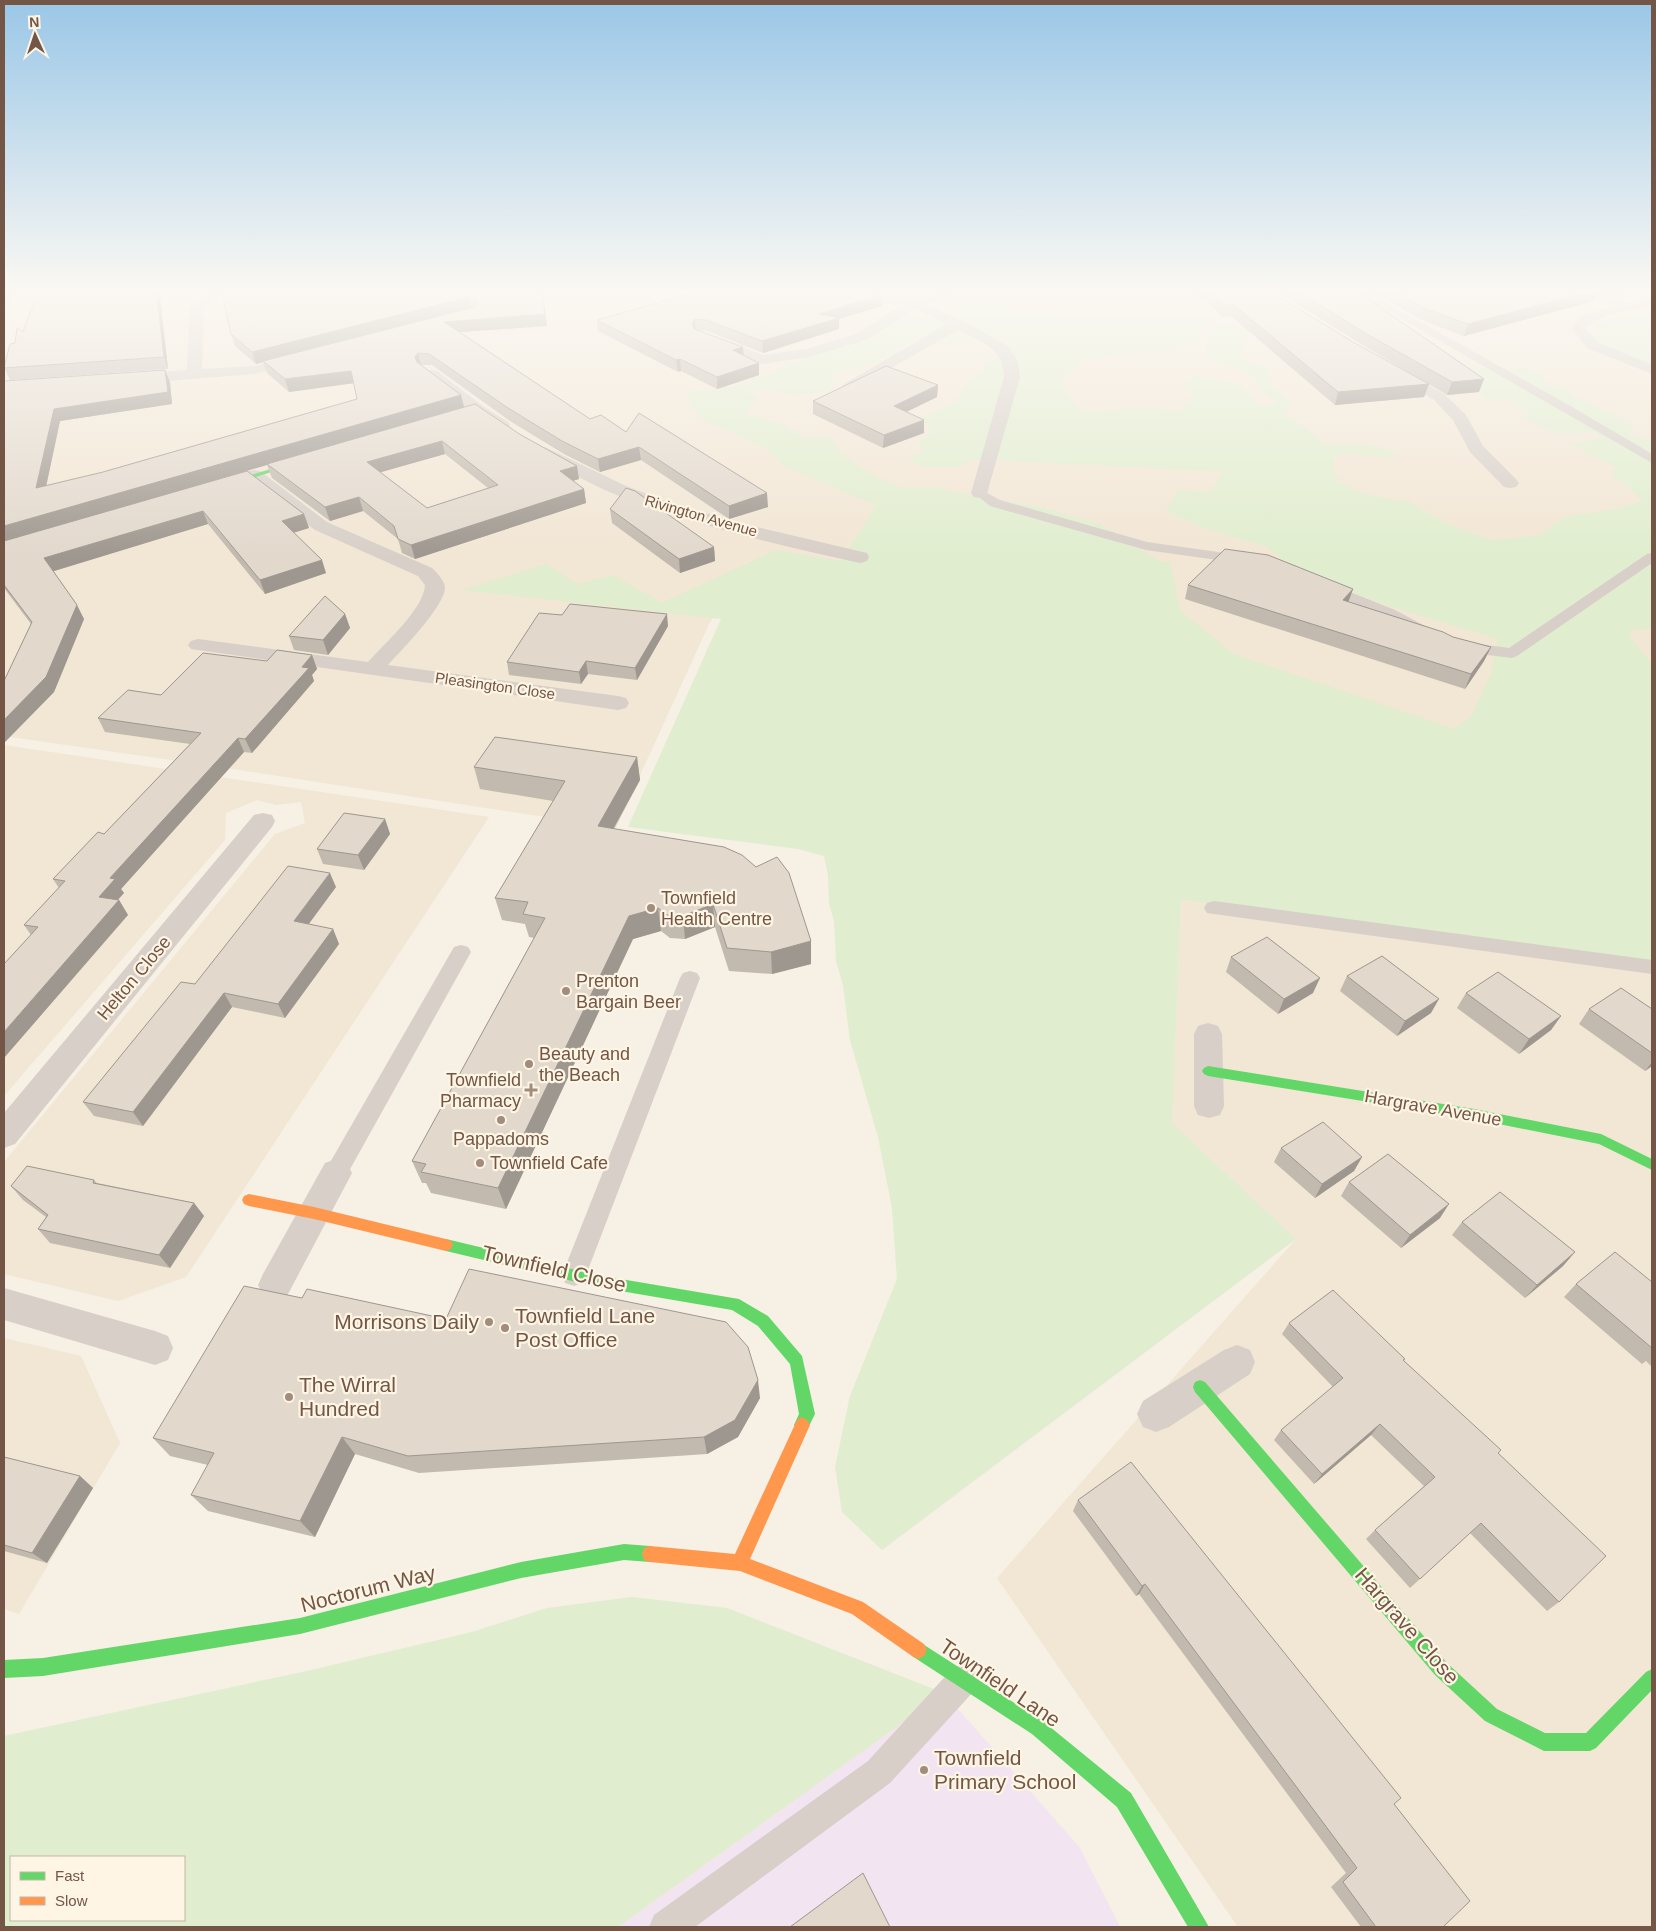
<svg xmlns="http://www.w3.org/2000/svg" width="1656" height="1931" viewBox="0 0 1656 1931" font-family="Helvetica,sans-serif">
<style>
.residential{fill:#f2e6d4}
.education{fill:#f2e4f0}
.green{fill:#e0edce;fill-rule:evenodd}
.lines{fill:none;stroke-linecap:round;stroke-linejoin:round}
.lane{fill:#d7cfc8;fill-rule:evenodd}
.street{fill:#d7cfc8;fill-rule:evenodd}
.fast{fill:#63d668;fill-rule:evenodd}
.slow{fill:#ff974d;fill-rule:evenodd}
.wall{fill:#c2baaf;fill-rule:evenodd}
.shaded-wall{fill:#9e978f}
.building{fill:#e2d8cc;stroke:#9e978f;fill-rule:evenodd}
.poi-dot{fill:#a18c7d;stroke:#fff5e5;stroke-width:2}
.labels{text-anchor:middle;stroke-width:4.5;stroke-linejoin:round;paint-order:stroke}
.far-street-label{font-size:15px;fill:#735645;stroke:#fff5e5}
.poi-label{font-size:18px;fill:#735645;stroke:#fff5e5;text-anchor:start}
.street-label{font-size:18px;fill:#735645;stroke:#fff5e5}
.near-street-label{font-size:21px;fill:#735645;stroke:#fff5e5}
.near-poi-label{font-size:21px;fill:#735645;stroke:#fff5e5;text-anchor:start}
</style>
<rect width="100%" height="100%" fill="#f6f0e5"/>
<path class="residential" d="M4,288h1648v1639h-414l-241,-349 299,-339 -124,-116 9,-224 -345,-325 -90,-11 -37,61 -93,204 -396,-61 -216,-31z
M4,745l485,72 -303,460 -68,24 -114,-27v-112l271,-328 30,-11 -4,-21 -25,3 -19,-5 -31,13 -1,27 -221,256z
M4,1338l77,18 39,87 -101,171 -15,-5z"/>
<path class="education" d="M944,1693l136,155 40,79h-502z"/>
<path class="green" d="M869,288h56c-25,6 -32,10 -58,1z
M930,288h53l-13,7 -1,9 23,-4 21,8 29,1 16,7 16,1 6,-5 -17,-5 1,-6 -15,-7 12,-5 47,7 13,-6 -2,-2h60l6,12 24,17 6,8 -18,8 3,7 -8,7 -102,11 -14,7 -15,20 19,26 56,-3 45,2 13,-16 -10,-8 10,-10c13,3 28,3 40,8 19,8 16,28 44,19l-12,-9 -20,-22 -39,-14 -1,-13 2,-11 16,-11 22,8 -2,18 -6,10 30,10 4,19 19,14 -6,7 3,9 15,8 22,18c30,-2 44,-2 73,9l-11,5 -38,-5 -14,3 -2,13 6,12 19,11 27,6 24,3 37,22 45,17 49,-5 23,-18 53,-8 26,-8 -14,-14 -18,-13 7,-6 -47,-24 32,-7c-14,-10 -28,-1 -43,-4 -14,-3 -26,-10 -38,-16l9,-4 -16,-10 -2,-4h-25l-13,-11 -9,-19 9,-3 24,6 22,-4 23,6 3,9 19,4 13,12 29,13 28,16 -8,7 25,5v188l-22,2 1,9 21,25v298l-471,-63 -9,224 124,116 -414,311 -40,-38 -7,-45 15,-71 47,-117 -5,-71 -14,-71 -28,-97 -7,-55 -7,-24 -2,-40 -5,-18 -1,-28 -4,-19 -26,-7 -170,-22 93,-208 -258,-29 83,-26 31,20 36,-9 49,28 114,-53 65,11 35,-56 -91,-38 -22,-20 -58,-26 -14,-15 -6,-15 49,-4 103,-41 57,-35 20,2 34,10 11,-6 -28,-5 5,-6 -20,-11zM930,333l6,10 19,2 23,-8 8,3 12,18 -13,8 -16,17 -14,20 -33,14 10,17 -15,7 7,10 -16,9 16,7h35l14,-8 252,13 -16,20 -31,-2 -12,21 30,14 71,22 33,26 83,31 115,35 -7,34 -19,42 -17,14 -221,-75 -54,-43 -10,-49 -13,-2 -56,-36 -57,-16 -110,-20h-33l-33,-16 -27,-19 -10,-17h-30l-19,-12 -38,-11 14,-16 -13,-6 28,-2 21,7 37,-5 4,-18 39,-10z
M1652,306v61l-49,-20 -11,-8v-9l8,-8 24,-7 8,-6z
M632,1597l95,11 217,85 -326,234h-614v-191l303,-65 165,-39 75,-24zM11,1857h173v63h-173z"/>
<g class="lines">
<path class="lane" d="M1348,288h12l207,116 85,50v9z
M980,489l20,11 147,42 99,14 7,4 -7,4 -100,-14 -156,-44 -16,-13z
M1652,553v10l-135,93 -5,2 -48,-6 -5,-2 -3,-3 3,-3 5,-2 45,6 138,-94z
M1325,582l70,28 36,19 2,3 -2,3h-10l-36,-19 -65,-27 -2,-3 2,-3z
M1214,901l438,59v14l-445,-61 -3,-5 3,-5z
M461,945l7,2 3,5 -127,228 -8,3 -8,-3 -4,-7 4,-7 126,-219z
M690,971l7,2 3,5 -114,297 -3,8 -9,3 -9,-3 -3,-8 118,-297 3,-5z
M963,1664l11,5 5,11 -5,11 -84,92 -195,144h-46l5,-12 214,-154 84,-92z"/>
<path class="street" d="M8,288h14l-13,14 -5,1v-11z
M223,288h26l-2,3 -25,5 -18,11 -2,62 52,-3 47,-12 5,1 2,3 -2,3 -52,13 -123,10 -5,-2 -3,-3 3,-3 5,-2 56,-4 3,-64 12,-11z
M846,288h17l19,7 30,5 39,-12h20l-2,3 -44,13 38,17 46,26 9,16 2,14 -34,120 -6,1 -6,-1 -3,-4 33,-116c-1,-31 -21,-33 -46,-47l-109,62 -5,-2 -3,-3 3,-3 103,-60 -33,-15 -48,31 -57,17 -47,7 -58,-22 -2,-3 2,-3h10l49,19 44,-6 49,-15 45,-28 -27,-5 -27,-10z
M1575,288h17l34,14 26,-3v8c-19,2 -53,7 -66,21l11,14 55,23v9l-65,-26 -15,-20 11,-13 31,-8 -38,-16z
M1395,367l49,27 22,21 17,31 33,33 3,4 -3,4 -6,1 -6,-1 -34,-35 -17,-32 -19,-20 -44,-26 -2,-3 2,-3z
M432,370l5,1 47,36 24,15 2,3 -2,3c-18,5 -66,-39 -81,-51l-2,-3 2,-3z
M545,447l81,39 39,15 79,23 123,29 2,4 -2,4 -7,2c-83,-19 -167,-37 -246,-69 -26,-11 -50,-25 -75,-38l-2,-4 2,-4z
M254,470l6,1 67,51 105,46c5,5 12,12 13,19 1,18 -44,64 -57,78l230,31 8,2 3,5 -3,5 -8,2 -427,-61 -3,-4 3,-4 7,-2 170,23c16,-18 56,-53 57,-77l-7,-9 -103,-46 -67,-51 -3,-4 3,-4z
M263,813l9,2 3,6 -3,6 -257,317 -11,4v-35l250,-298z
M1208,1023l10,3 4,8 2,72 -4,9 -11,3 -11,-3 -4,-9v-72l4,-8z
M336,1159l11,4 5,10 -65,123 -12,5 -12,-5 -5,-11 5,-11 62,-111z
M4,1288l151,43 13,5 5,12 -5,12 -13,5 -151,-45z
M1237,1345l13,5 5,12 -5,12 -81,53 -13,5 -13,-5 -6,-13 6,-13 81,-51z"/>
<path class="fast" d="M304,459l5,1 -88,28 -7,-2z
M1208,1066l266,43 127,25 51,25v11l-53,-26 -125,-25 -266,-43 -4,-2 -2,-3 2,-3z
M446,1239l151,36 142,24 29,17 34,40 13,58 -8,16 -5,3 -5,-3 -3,-5 5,-11 -9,-50 -32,-38 -26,-16 -135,-23 -151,-36 -5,-2 -2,-4 2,-4z
M1200,1380l5,2 242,281 50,46 48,24h41l60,-61 6,-3v21l-56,58 -6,3h-46l-59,-30 -50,-46 -240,-283 -2,-5 2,-5z
M624,1544l26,2 6,2 2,6 -2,6 -6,2 -26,-2 -103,18 -221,56 -257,42 -39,2v-18l39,-2 257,-40 221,-56z
M918,1641l126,81 87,71 78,134h-21l-71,-120 -85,-73 -120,-78 -3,-6 3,-6z"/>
<path class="slow" d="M249,1194l65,13 132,32 5,2 2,4 -2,4 -5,2 -132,-32 -65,-13 -5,-2 -2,-4 2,-4z
M802,1417l5,3 3,5 -60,134 113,43 61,42 3,6 -3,6 -6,3 -6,-3 -60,-42 -112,-43 -90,-9 -6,-2 -2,-6 2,-6 6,-2 85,8 62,-134z"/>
</g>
<path class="wall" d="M43,288h116l9,81 -158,11 -6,-12 11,-25 8,-11z
M221,288h321l5,38 -87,6 130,87 36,13 142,75 -39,12 -88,-59 -41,12 -36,-18 -54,-33 -78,-56h-11l43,42 11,-3 104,75 -6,2 11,8 2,14 -171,56 -13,-6 -4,-14 -35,-28 -33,10 -58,-43 -5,-13 -178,52 158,-46 57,43 5,14 -16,5 33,40 -61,21 -57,-70 -155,47 31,48 -30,73 -50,51v-62l27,-57 -27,-36v-207l166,1 2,22 -112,17 -14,65 57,-14 254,-73 -3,-16 -65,9 -22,-19 -4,-11 -7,2 -21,-18 -4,-12zM445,454l43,34 -61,20 -47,-36z
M1187,288h79l10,7 77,47 76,42 -5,13 -89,8 -104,-89 -8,1 -18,-17h-4z
M1271,288h324l-1,13 -130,35 -42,-16 -57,-31 -2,7 116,96 -32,3 -86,-51z
M1596,288h46l-27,7z
M882,295v11l-43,13v10l-76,24 -56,-22h-7l43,24 16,20 -42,14 -36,-18 -3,1 -80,-41 -1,-11z
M938,385l-1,12 -30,15 17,21 -41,15 -70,-34v-13z
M610,509l104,38 1,14 -35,12 -68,-50z
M1188,585l165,4 -5,13 105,35 38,10 -7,14 -19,28 -280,-90z
M345,614l5,14 -22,27 -34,-5 -5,-14z
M562,615l106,11 -31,54 -49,-6 -7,10 -72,-9 -2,-13z
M312,655l5,14 -5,6 2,6 -62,72 -8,-1 -123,137 3,4 -6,7h1l9,15 -97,20 -7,-10 35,-37 -6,-9 51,-45 86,-90 -85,-12 -7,-14 63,-23 106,-34z
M637,757l3,23 -26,49 197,135 -39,10 -43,-3 -14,-44 -30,12 -15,-1 -9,-7 -28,8 -127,270 -75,-16 -5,-10h-4l-10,-22 122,-223 -5,-1 -4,-13 -23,-4 -7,-22 58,-97 -73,-12 -6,-22z
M385,819l5,15 -26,36 -41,-6 -6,-15z
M336,887l-28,37 25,5 6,15 -54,74 -53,-11 -89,119 -49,-10 -11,-14 112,-118z
M1231,957l82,36 -35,21 -52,-42z
M1347,976l84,37 -34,23 -57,-45z
M1466,993l95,23 -10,14 -32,24 -62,-46z
M1589,1009h63v57l-7,5 -66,-47z
M1281,1148l81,9 -8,14 -39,27 -41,-36z
M94,1180l3,3 97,20 10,13 -34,52 -120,-25 -12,-14 8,-12 -23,-17 -12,-14z
M1349,1182l91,36 -39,30 -60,-52z
M1462,1222l113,30 -12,14 -38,32 -73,-63z
M1652,1282v85l-6,-6 -4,3 -78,-67 12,-13z
M1289,1323l115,38 94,92 61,149 -12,9 -77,-78 -60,55 -44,-49 9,-9 49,-44 -53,-51 -57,49 -40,-44 7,-10 52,-43 -51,-53z
M760,1398l-22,39 -31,17 -288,19 -64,-19 -40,83 -107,-26 -17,-16 17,-30 -38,-9 -17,-18z
M4,1457l76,19 13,12 -46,75 -43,-12z
M1078,1500l316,304 49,123h-82l-30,-40 15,-14 -207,-279 -3,2 -63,-85z"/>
<path class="shaded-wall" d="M156,288h3l9,81 -4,-12z
M542,288l5,38 -100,7 -3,-11z
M1086,288h23l-24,3z
M1618,288h24l-27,7z
M1204,289h3l-2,11h-4z
M1599,289l-5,12 -130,35 4,-12z
M882,295v11l-43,13v10l-76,24 -1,-12 57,-27z
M469,297l3,11 -216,56 -4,-12z
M695,319l1,12 -4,-8z
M743,347l1,12 -11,-9z
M418,353l3,12 -4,4 -2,-12z
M680,359l1,12 -3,1 -2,-12z
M759,363v12l-42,14v-12z
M165,370l5,12 2,22 -112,17 -17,80 -7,-13 18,-79z
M351,371l4,12 -66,9 -4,-13z
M1484,379l-5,13 -32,3 5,-13z
M1429,384l-5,13 -89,8 3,-13z
M938,385l-1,12 -44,21 1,-12z
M461,395l3,12 -460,135v-16z
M924,420v13l-41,15 1,-13z
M442,441l3,13 -74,21 -4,-13z
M639,447l2,13 -41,12 -2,-13z
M577,466l2,13 -17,5 -2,-13z
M584,489l2,14 -171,56 -4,-14z
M767,493l1,14 -39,12v-13z
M359,497l4,14 -33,10 -5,-14z
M203,511l5,13 -157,48 -7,-14z
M304,514l5,14 -23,7 -4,-14z
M714,547l1,14 -35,12 -1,-14z
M322,560l4,13 -61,21 -5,-14z
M1353,589l-5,14 -5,-3z
M77,605l7,14 -30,73 -50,51v-23z
M345,614l5,14 -22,27 -5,-15z
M667,614l1,12 -31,54 -2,-12z
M1491,647l-7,14 -19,28 6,-15z
M312,655l5,14 -5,6 2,6 -62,72 -7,-14z
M586,661l2,13 -7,10 -2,-12z
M238,738l6,14 -123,137 3,4 -17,18 -8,-14 11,-19z
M637,757l3,23 -38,69 -4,-23z
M385,819l5,15 -26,36 -6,-15z
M330,873l6,14 -36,49 -6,-15z
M119,900l9,15 -124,143v-26z
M713,904l2,23 -30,12 -2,-23z
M658,908l3,23 -28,8 -127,270 -8,-21 131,-272z
M333,929l6,15 -54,74 -7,-14z
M811,941v23l-39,10 -1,-22z
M1320,978l-7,15 -35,21 6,-15z
M224,993l8,14 -89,119 -10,-14z
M1439,999l-8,14 -34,23 8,-15z
M1561,1016l-10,14 -32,24 10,-15z
M1652,1062v4l-7,5z
M1362,1157l-8,14 -39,27 7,-14z
M194,1203l10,13 -34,52 -11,-13z
M1449,1204l-9,14 -39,30 9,-13z
M1575,1252l-12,14 -38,32 12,-13z
M758,1380l2,18 -22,39 -31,17 -3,-17z
M1380,1424l-9,11 -57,49 8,-10z
M342,1437l13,17 -40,83 -15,-16z
M80,1476l13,12 -46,75 -15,-10z
M1145,1584l-6,10 -3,2 6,-10z"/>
<path class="building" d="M43,288h113l8,69 -160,11 6,-24 5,-1 2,-15 6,4 15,-42 4,-1z
M221,288h320l4,26 -101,8 146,97 11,-4 25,17 13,-19 128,80 -38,13 -90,-59 -41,12 -36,-18 -54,-33 -79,-54 -11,-1 -3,4 2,5 44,33 -457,131v-145l161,-11 3,22 -114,17 -18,79 67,-16 254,-73 -6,-28 -66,8 -22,-18 212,-54 3,-3v-3l-9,-4 -217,55 -21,-18z
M710,288h155l17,7 -63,19 20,4 -77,23 -56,-21 -11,-1 -3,4 2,6 49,18 -10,3 26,13 -42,14 -37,-18 -4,1 -79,-40z
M1202,288h64l10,7 77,47 76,42 -91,8 -104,-87h-8l-19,-16h-3z
M1292,288h60l132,91 -32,3 -87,-49z
M1387,288h208l4,1 -131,35 -42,-15z
M886,366l52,19 -44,21 30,14 -40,15 -71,-34z
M475,404l46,31 56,31 -17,5 24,18 -173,56 -13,-6 -4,-13 -35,-29 -34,10 -58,-43zM442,441l56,44 -71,23 -60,-46z
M247,471l57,43 -22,7 40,39 -62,20 -57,-69 -159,47 33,47 -31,72 -42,43v-39l28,-59 -28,-37v-44z
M626,488l9,3 79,56 -35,12 -69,-50z
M1225,549l43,6 85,34 -10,11 100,32 10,5 38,10 -20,27 -283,-89z
M325,596l20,18 -22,26 -34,-4z
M570,604l97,10 -32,54 -49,-7 -7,11 -72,-10 32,-49 23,2z
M277,650l35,5 -10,12 7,1 -64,71 -7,-1 -128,140 5,1 -16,18 20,3 -115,132v-68l34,-37 -14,-2 41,-44 -12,-2 45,-47 6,2 97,-101 -103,-15 30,-28 33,5 42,-42 64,8z
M495,737l142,20 -39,69 126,21 18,8 14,12 21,-10 12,16 22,68 -40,11 -44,-4 -14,-44 -30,12 -16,-1 -9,-7 -29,8 -131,272 -77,-16 5,-8 -14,-3 133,-243 -22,-4 5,-12 -33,-4 70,-117 -91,-14z
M344,813l41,6 -27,36 -41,-6z
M288,866l42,7 -36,48 39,8 -55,75 -54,-11 -91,119 -50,-10 98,-120 14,2z
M1267,937l53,41 -36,21 -53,-42z
M1382,956l57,43 -34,22 -58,-45z
M1498,972l63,44 -32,23 -63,-46z
M1621,988l31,21v44l-63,-44z
M1323,1122l39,35 -40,27 -41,-36z
M1388,1154l61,50 -39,31 -61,-53z
M27,1166l67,14 -1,3 101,20 -35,52 -121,-26 10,-14 -37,-29z
M1500,1192l75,60 -38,33 -75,-63z
M1615,1252l37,30v66l-76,-64z
M469,1269l257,53 22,25 10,33 -23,40 -31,17 -296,19 -66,-19 -42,84 -109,-26 23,-42 -61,-15 91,-152 58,12 5,-9 139,30z
M1333,1290l72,69 -2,1 98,90 -3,3 108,103 -47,46 -78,-79 -61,56 -45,-49 60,-53 -55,-53 -58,50 -41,-44 62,-52 -54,-55z
M4,1457l76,19 -48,77 -28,-8z
M1131,1462l270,336 -7,6 76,97 -27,26h-67l-33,-45 14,-14 -212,-284 -3,2 -64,-86z
M863,1873l27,54h-100z"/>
<linearGradient id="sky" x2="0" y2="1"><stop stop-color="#9ac7e7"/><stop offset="0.52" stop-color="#fbf8f3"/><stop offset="1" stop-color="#fbf8f3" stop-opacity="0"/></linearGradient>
<rect width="1656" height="558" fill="url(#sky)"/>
<g class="poi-dot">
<circle cx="651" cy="908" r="5"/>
<circle cx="566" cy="991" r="5"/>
<circle cx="529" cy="1064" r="5"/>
<path d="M528.5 1082.5h5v5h5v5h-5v5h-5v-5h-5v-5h5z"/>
<circle cx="501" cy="1120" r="5"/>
<circle cx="480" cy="1163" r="5"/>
<circle cx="489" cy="1322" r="5"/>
<circle cx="505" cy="1328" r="5"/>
<circle cx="289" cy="1397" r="5"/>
<circle cx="924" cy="1770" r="5"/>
</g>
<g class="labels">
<g class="far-street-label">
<text transform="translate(701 516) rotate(16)" y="5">Rivington Avenue</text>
<text transform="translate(495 686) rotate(8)" y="5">Pleasington Close</text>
</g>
<g class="poi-label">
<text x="661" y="904">Townfield<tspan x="661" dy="21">Health Centre</tspan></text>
<text x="576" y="987">Prenton<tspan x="576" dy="21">Bargain Beer</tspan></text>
<text x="539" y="1060">Beauty and<tspan x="539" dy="21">the Beach</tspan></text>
<text x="521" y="1086" text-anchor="end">Townfield<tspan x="521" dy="21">Pharmacy</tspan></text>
<text x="501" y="1145" text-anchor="middle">Pappadoms</text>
<text x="490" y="1169">Townfield Cafe</text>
</g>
<g class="street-label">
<text transform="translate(134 978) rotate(-50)" y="6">Helton Close</text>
<text transform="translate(1433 1108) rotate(10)" y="6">Hargrave Avenue</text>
</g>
<g class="near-street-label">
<text transform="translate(554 1269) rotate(13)" y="7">Townfield Close</text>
<text transform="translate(368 1589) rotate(-14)" y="7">Noctorum Way</text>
<text transform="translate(1407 1626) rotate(49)" y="7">Hargrave Close</text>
<text transform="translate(1000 1683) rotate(34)" y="7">Townfield Lane</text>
</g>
<g class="near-poi-label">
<text x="515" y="1323">Townfield Lane<tspan x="515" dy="24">Post Office</tspan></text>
<text x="479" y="1329" text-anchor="end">Morrisons Daily</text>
<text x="299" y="1392">The Wirral<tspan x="299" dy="24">Hundred</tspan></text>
<text x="934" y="1765">Townfield<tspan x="934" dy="24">Primary School</tspan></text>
</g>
</g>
<rect width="1656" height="1931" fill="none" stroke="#735645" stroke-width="10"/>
<rect x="10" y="1856" width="175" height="65" fill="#fff5e5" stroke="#c7b5a5"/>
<rect x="20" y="1872" width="25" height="8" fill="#63d668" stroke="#c7b5a5"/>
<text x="55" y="1881" font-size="15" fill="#735645">Fast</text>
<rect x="20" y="1897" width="25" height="8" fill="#ff974d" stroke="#c7b5a5"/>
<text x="55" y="1906" font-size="15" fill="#735645">Slow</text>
<g transform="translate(35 35) rotate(357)" stroke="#fff5e5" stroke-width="4" paint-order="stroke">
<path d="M0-4L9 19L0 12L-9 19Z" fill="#735645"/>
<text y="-8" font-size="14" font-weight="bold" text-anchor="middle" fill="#735645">N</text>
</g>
</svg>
